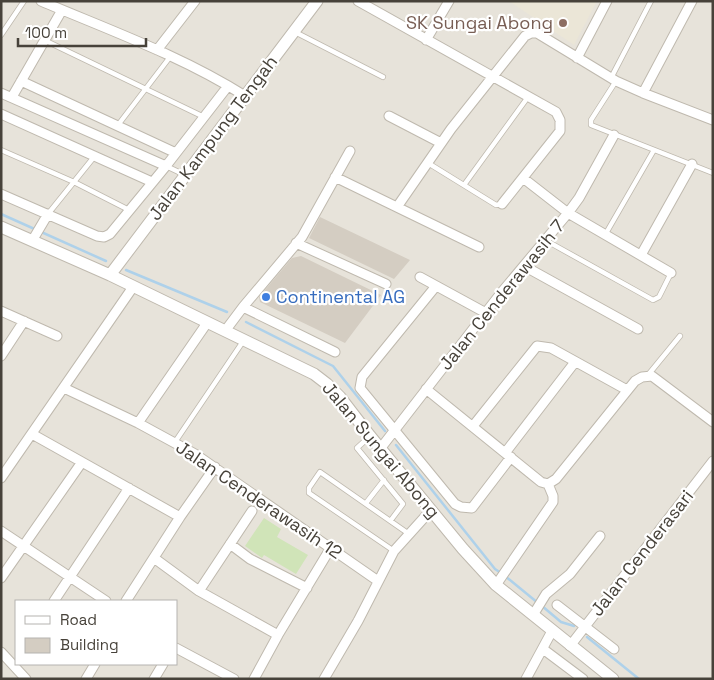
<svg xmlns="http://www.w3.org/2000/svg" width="714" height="680" viewBox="0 0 714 680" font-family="'Space Grotesk',sans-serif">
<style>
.residential{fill:#e7e3da;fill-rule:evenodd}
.education{fill:#ebe6d7}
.green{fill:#d0e4b8}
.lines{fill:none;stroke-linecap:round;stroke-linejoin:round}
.stream{stroke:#aed1ea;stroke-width:2.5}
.building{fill:#d4cdc2}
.service-casing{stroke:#bfb9ae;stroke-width:6}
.minor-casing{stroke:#bfb9ae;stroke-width:11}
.tertiary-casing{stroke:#bfb9ae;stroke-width:13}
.service{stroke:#fff;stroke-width:4.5}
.minor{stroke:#fff;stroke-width:9}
.tertiary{stroke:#fff;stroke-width:11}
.education-dot{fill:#8d6e63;stroke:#fff;stroke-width:2}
.shop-dot{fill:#3f7fe0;stroke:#fff;stroke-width:2}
.labels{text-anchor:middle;stroke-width:4.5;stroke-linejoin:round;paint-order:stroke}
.education-label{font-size:18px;fill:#785e54;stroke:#fff;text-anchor:end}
.street-label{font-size:18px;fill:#47423a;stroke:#fff}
.shop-label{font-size:18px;fill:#366cbe;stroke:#fff;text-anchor:start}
</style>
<rect width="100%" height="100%" fill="#f4f1eb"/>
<path class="residential" d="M1,1h712v678h-712zM16,601h160v63h-160z"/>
<path class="education" d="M509,1h88l-23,44z"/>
<path class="green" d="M264,518l17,11 -4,8 31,18 -12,19 -32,-19 -2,3 -17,-12z"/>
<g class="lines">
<path class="stream" d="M1,214l105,47
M126,270l101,42
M246,322l87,44 52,65
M396,445l99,124 6,4
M505,576l33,27
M542,606l19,16 13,4
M587,637l52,42"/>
</g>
<path class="building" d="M320,217l90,43 -16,19 -85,-41z
M301,256l80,39 -36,48 -85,-41 -1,-5 33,-39z"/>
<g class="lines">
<defs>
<path id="service" d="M295,32l88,45
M1,35l23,-34
M44,40l160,77
M611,78l40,-77
M616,81l-25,39v5l122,48
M118,125l52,-68
M1,150l73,32 55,28
M428,163l68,42 6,-1
M166,166l19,9
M464,185l64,-88
M48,214l46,-57
M605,235l49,-85
M545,240l108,60 6,-3 12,-24
M648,375l32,-39
M369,437l-12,11 46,56 -12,16
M175,442l69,-102
M366,503l18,-23
M394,551l-85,-58v-5l11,-16 89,62"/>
<path id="minor" d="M41,1c68,29 141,55 204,95
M358,1l198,111 4,8v11l-58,73
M426,40l23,-39
M157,50l38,-49
M577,58l30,-57
M21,81l155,72
M1,93l165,73
M643,93l49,-92
M12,97l50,-87
M1,114l151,68
M389,116l52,27
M335,177l144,70
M523,178l45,35 103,60
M1,194l96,42 7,1 6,-3 56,-68 62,-80
M397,207l54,-78 74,-93 6,-3h6l79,48 27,12 70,27
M32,241l16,-27
M296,243l90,41
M641,255l51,-91
M524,266l114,63
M420,277l66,36
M436,286l-74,91 -2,11 95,116 6,3 11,1 39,-51
M243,307l92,45
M1,311l56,25
M225,331l18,-24 59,-70 48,-86
M1,356l23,-35
M64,388l74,35 57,31 183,127
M426,389l115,93 7,2
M138,423l69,-100
M473,426l64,-80 14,2 76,42
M32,434l148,83
M380,449l121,-156 67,-80 11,-15 35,-63
M505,453l70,-91
M1,478l132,-191
M548,484l8,-5 79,-98 7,-4 10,-1 61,46
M1,531l105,70
M230,544l20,15 57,29
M154,558l45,33 79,44
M1,578l81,-116
M496,585l57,-83v-6l-5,-12
M199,591l53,-80
M54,601l75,-113
M126,601l54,-84 35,-50
M557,605l57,44
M533,615l13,-21 24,-20 30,-38
M570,646l143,-185
M176,648l58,31
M543,649l40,30
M1,652l25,27
M86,679l9,-15
M154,679l9,-15
M254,679l24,-44 52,-86
M324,679l34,-58 36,-70 37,-41
M526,679l26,-48"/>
<path id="tertiary" d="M1,227l109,48 204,99 13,10 13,13 30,39 93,113 33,36 117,94
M110,275l207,-274"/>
</defs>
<use href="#service" class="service-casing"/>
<use href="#minor" class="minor-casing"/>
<use href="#tertiary" class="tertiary-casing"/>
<use href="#service" class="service"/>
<use href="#minor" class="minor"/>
<use href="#tertiary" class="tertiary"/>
</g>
<circle class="education-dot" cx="563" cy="23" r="5"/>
<circle class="shop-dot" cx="266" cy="297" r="5"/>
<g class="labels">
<g class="education-label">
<text x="553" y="29">SK Sungai Abong</text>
</g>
<g class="street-label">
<text transform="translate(213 138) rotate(-53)" y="6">Jalan Kampung Tengah</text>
<text transform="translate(502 295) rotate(-51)" y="6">Jalan Cenderawasih 7</text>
<text transform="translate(381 450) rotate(50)" y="6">Jalan Sungai Abong</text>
<text transform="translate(259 500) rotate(34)" y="6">Jalan Cenderawasih 12</text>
<text transform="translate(642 553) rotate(-52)" y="6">Jalan Cenderasari</text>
</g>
<g class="shop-label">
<text x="276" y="303">Continental AG</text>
</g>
</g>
<rect width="714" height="680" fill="none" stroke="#47423a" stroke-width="5"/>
<rect x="15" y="600" width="162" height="65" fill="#ffffff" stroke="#b5b3b0"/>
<rect x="25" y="616" width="25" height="8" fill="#ffffff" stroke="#b5b3b0"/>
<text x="60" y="625" font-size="15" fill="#47423a">Road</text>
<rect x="25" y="638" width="25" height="15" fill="#d4cdc2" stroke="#b5b3b0"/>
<text x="60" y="650" font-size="15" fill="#47423a">Building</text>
<path d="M18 38v8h128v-8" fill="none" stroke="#47423a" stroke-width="2.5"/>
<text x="25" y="38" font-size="15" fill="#47423a" stroke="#ffffff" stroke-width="4" paint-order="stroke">100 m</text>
</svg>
